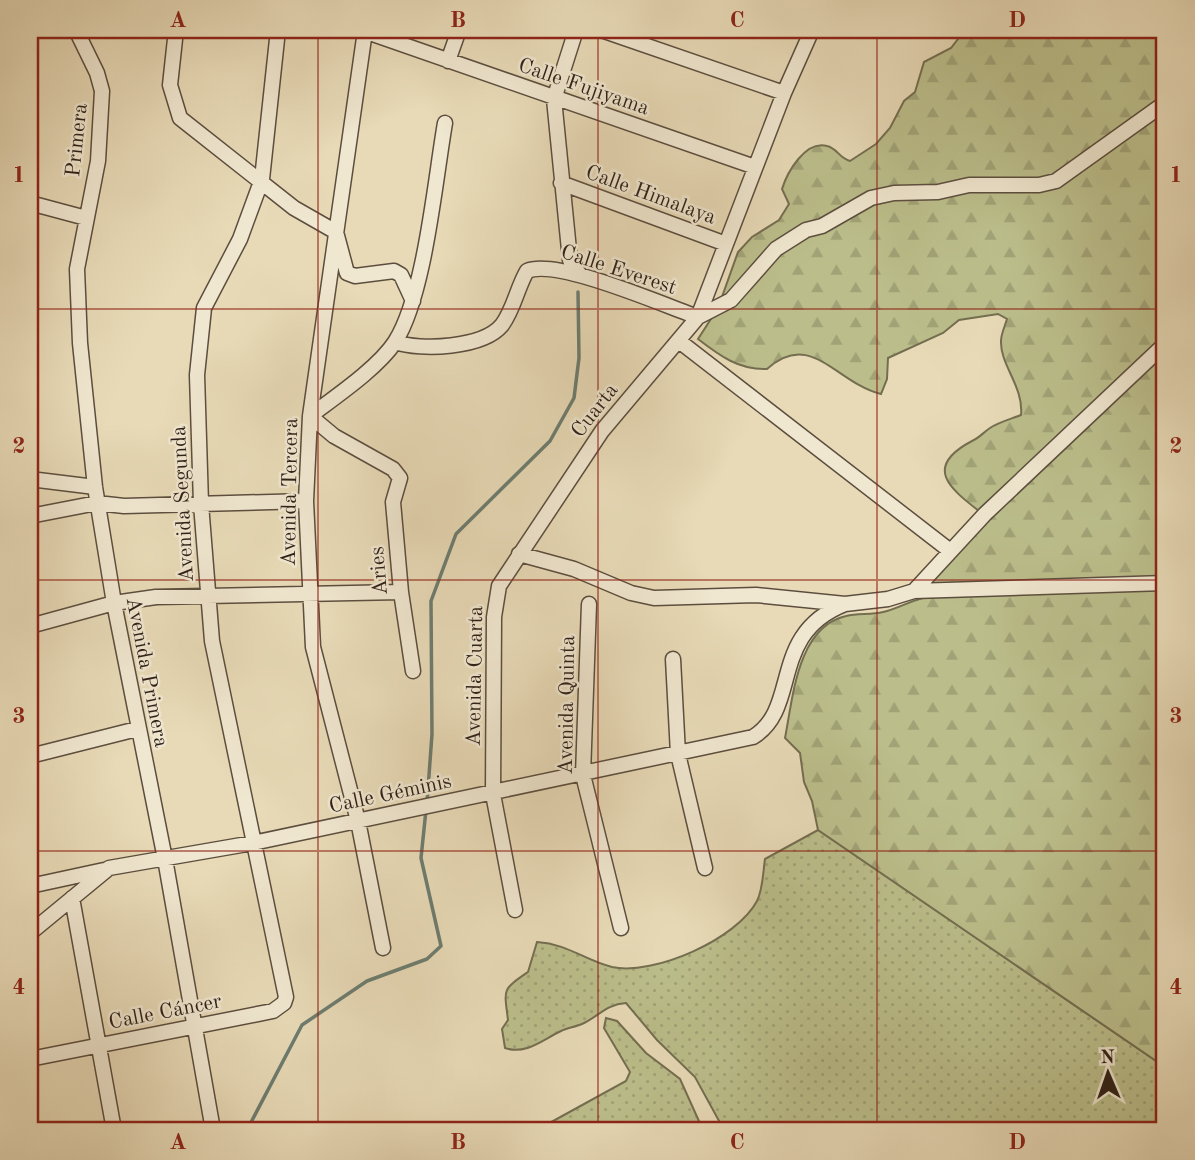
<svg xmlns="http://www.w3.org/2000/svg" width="1195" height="1160" viewBox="0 0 1195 1160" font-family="'Old Standard TT',serif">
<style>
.green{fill:url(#green-dots);stroke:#746e51;stroke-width:2}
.forest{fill:url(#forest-firs);stroke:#746e51;stroke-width:2}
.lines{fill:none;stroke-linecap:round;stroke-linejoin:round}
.stream{stroke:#6d7d70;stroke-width:3.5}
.minor-casing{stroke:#5c4e3f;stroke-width:17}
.minor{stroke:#f0e7d0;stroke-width:14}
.grid{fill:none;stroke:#8f2418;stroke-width:2;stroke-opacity:0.55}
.labels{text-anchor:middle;stroke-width:5;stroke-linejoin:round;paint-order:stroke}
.street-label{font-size:21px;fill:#2e1f17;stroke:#f0e7d0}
.neatline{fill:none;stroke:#8f2418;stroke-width:2.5}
.grid-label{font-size:23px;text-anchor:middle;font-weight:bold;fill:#8f2418}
</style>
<defs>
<pattern id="green-dots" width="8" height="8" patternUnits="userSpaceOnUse" patternTransform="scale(1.75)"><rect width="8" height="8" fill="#bbbe8b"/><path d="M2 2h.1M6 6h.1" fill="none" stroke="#a1a377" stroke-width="1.8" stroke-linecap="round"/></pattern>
<pattern id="forest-firs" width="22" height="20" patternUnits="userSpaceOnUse" patternTransform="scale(1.75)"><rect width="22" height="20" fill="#bbbe8b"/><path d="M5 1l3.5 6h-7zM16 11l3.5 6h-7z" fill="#a1a377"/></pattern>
</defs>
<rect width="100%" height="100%" fill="#e8dab7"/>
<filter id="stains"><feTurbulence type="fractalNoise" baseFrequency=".00286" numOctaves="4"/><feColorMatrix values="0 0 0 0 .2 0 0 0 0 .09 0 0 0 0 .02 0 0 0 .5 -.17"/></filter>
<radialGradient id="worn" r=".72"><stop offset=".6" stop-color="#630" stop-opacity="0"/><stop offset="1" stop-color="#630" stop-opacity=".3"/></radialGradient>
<path class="green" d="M818,830l347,237v63h-441l-29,-53 -38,-37 -31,-37c-20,1 -28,14 -44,21 -7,3 -15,4 -21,7 -19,9 -35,24 -56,17l-3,-19 6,-9c-4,-32 -6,-30 20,-48l9,-30c31,2 47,18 75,25 42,9 125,-28 145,-66 6,-12 6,-29 8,-42z
M606,1018l11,3 29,32 34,26 23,51h-157l-2,-4 82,-45 4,-9 -26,-44z"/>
<path class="forest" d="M965,30h200v1037l-347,-237 -6,-29 -8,-19 -4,-29 -15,-15c8,-40 12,-111 61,-122 12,-3 25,-1 37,-4 18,-4 30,-14 51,-16l-4,-18 59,-59c-32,-26 -72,-49 -17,-78 7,-3 12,-9 18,-13 9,-6 21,-9 31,-13 3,-28 -21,-50 -20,-74 0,-7 4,-15 6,-22l-9,-5 -39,6 -16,13 -55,25 -1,21 -6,15c-45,-11 -70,-65 -114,-25 -28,1 -47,-13 -69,-30l20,-31 20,-56 14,-15 27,-17 10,-16 -7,-15c5,-16 23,-49 45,-43 10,2 12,12 23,15l26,-17 14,-16 14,-27 11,-9 9,-30 27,-14z"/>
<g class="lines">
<path class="stream" d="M427,803l5,-69 -1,-133 25,-67 94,-93 24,-43 5,-40 -1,-66
M247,1130l55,-105 65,-44 60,-22 14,-13 -20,-88 5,-48"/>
<defs>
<path id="minor" d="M76,30l21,43 5,18 -4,70 -21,108 3,74 15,144 19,116 51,256 48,271
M176,30l-6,55 10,33 114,90 42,24 11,41 8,3 39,-5 7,4 12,26
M361,30l394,137
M576,30l-22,69 16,161 10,15
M601,30l183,63
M365,31l-55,385 -4,85 7,146 45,174 25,127
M448,61l11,-31
M561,183l165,61
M30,203l56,15
M698,317l33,-17 45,-51 30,-19 16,-4 49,-28 23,-5 44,-1 31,-7h70l17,-4 109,-78
M679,341l270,209
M395,342c26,9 88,6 107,-17 12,-16 15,-37 25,-54 30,-13 136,34 171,46
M30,479l65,8
M30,516l67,-13 27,3 182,-5
M519,554l55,15 57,24 23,5 102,-3 89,9 43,-5 26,-8 251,-8
M914,591l71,-77 180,-170
M589,604l-6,171 38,153
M30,626l84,-23 42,-6 245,-5
M673,659l5,95 27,114
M413,671l-12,-79 -8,-90 7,-24 -7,-9 -59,-33 -24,-20c25,-19 68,-48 85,-74 30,-47 40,-162 50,-219
M30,756l107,-27
M30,886l74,-16
M72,898l42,232
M515,910l-22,-116 1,-177 5,-31 103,-155 96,-114 86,-224 28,-63
M30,933l79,-65 144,-25 500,-106c48,-29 15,-103 92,-133
M30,1059l243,-48 11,-8 2,-6 -74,-356 -11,-137 -4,-129 7,-67 36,-69 22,-60 16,-149"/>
</defs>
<use href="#minor" class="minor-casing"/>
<use href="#minor" class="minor"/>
</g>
<path class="grid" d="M318,30v1100M598,30v1100M877,30v1100M30,309h1135M30,580h1135M30,851h1135"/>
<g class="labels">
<g class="street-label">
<text transform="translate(584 86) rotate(19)" y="7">Calle Fujiyama</text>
<text transform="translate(76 140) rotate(-84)" y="7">Primera</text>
<text transform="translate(651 194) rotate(20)" y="7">Calle Himalaya</text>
<text transform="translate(619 269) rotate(18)" y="7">Calle Everest</text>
<text transform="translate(594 410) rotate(-52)" y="7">Cuarta</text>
<text transform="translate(289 492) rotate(-89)" y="7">Avenida Tercera</text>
<text transform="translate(182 504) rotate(-93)" y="7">Avenida Segunda</text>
<text transform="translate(378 571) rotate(-95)" y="7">Aries</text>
<text transform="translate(148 672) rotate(79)" y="7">Avenida Primera</text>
<text transform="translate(474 676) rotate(-89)" y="7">Avenida Cuarta</text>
<text transform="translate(566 705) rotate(-89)" y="7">Avenida Quinta</text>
<text transform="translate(390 793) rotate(-12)" y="7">Calle Géminis</text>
<text transform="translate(165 1011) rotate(-11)" y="7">Calle Cáncer</text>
</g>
</g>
<rect width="1195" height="1160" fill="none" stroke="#e8dab7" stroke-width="77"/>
<g transform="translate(1108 1073) rotate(358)" stroke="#f0e7d0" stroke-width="5" paint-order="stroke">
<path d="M0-5L12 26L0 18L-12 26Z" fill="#2e1f17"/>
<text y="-10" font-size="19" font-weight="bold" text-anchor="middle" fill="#2e1f17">N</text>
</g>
<rect x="38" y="38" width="1118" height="1084" class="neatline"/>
<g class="grid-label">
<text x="178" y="27">A</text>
<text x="458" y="27">B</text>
<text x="737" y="27">C</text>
<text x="1017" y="27">D</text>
<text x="19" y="182">1</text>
<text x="1176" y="182">1</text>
<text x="19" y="453">2</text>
<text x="1176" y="453">2</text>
<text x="19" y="723">3</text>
<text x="1176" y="723">3</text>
<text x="19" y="994">4</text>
<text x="1176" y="994">4</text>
<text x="178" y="1149">A</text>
<text x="458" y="1149">B</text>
<text x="737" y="1149">C</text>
<text x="1017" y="1149">D</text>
</g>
<rect width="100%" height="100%" filter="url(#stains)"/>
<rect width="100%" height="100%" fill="url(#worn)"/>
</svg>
